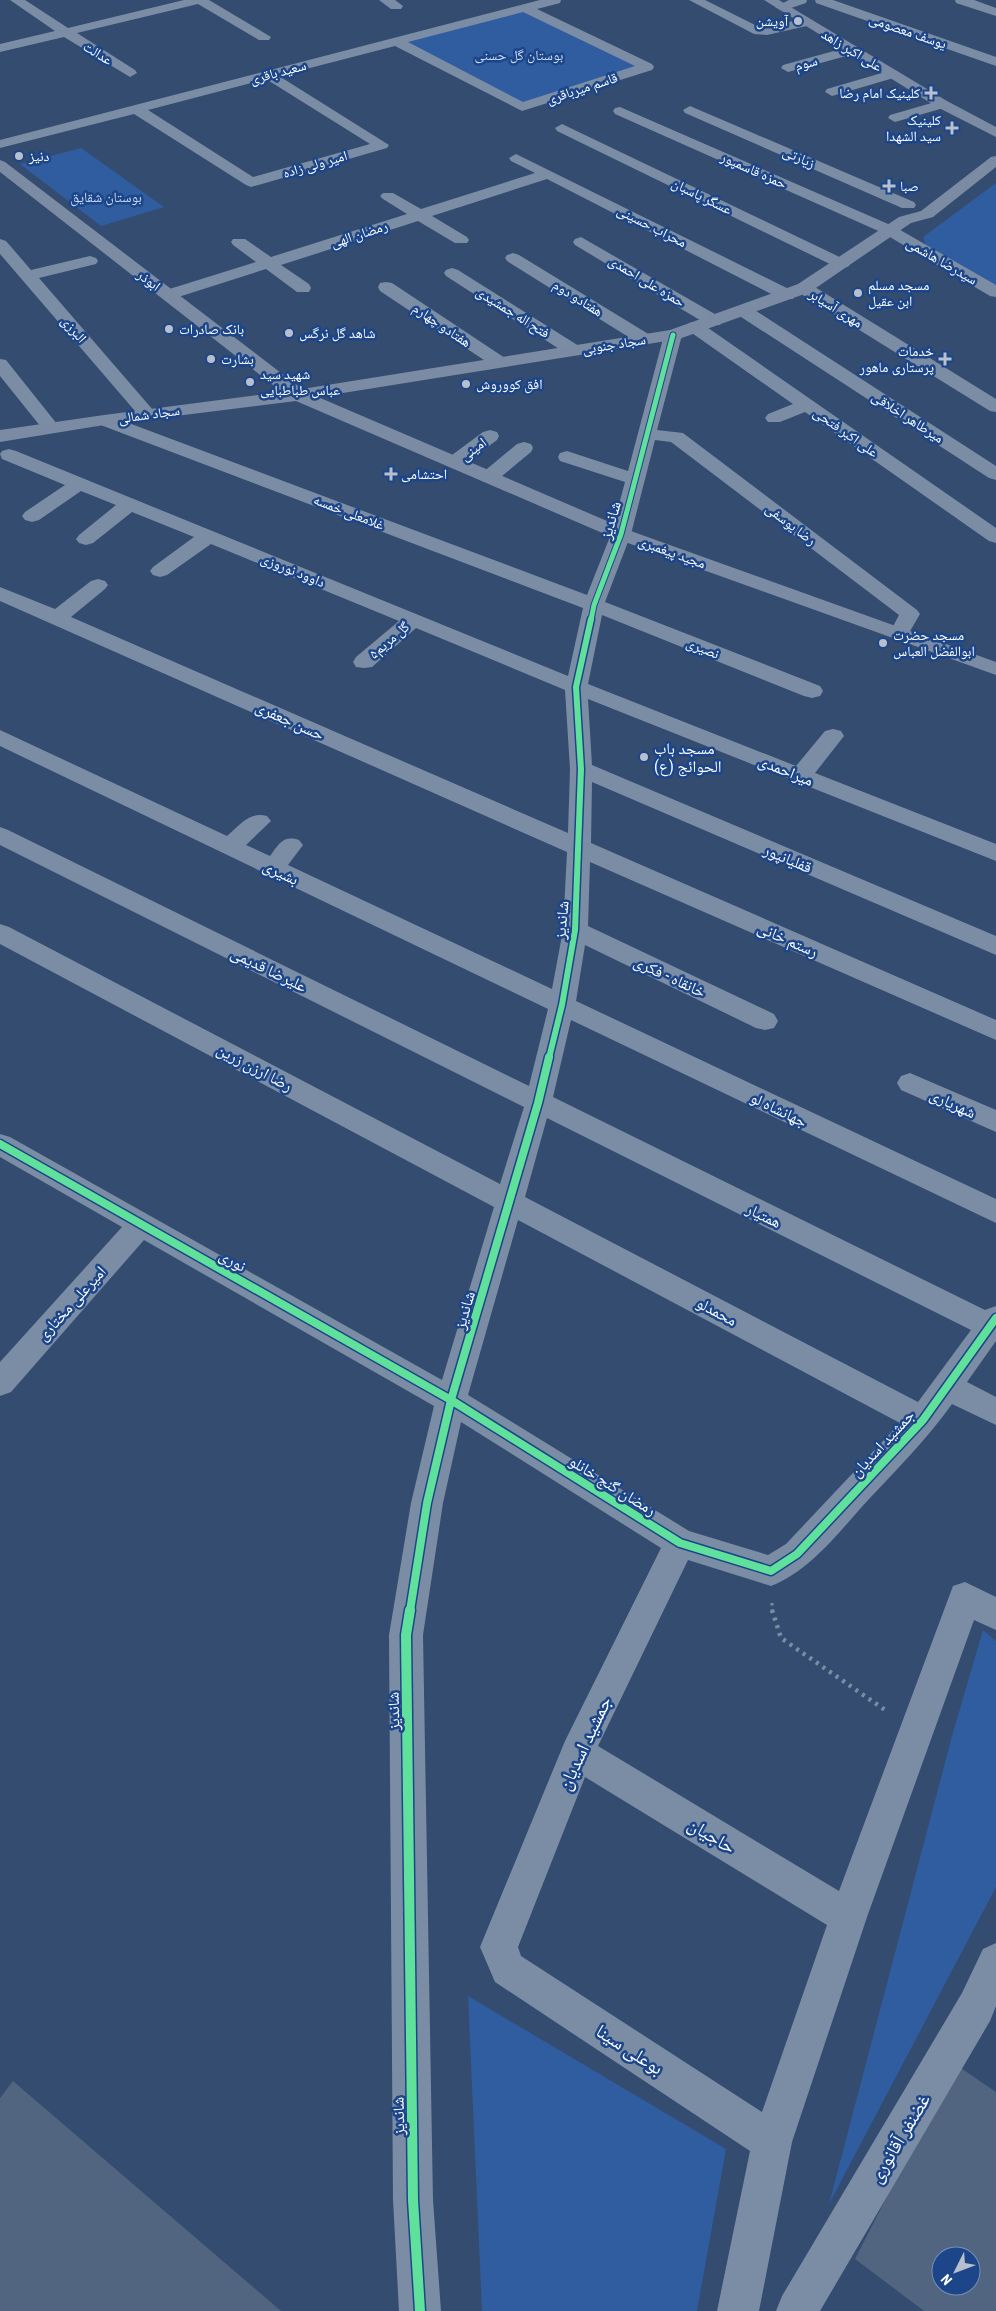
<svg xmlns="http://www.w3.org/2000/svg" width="996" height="2311" viewBox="0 0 996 2311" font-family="'Roboto Condensed','Noto Naskh Arabic',sans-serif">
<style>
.green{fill:#305ca0}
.building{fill:#516480;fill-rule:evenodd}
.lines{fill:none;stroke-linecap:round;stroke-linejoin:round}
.path-far1{stroke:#7b8da5;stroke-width:3;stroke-dasharray:2.5 4;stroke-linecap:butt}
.path{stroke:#7b8da5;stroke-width:4.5;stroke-dasharray:3 5;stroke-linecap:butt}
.minor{fill:#7b8da5;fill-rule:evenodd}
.major{fill:#7a8ba3;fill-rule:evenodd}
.cycleway-far3-casing{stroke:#1c4689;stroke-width:7}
.cycleway-far2-casing{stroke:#1c4689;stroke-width:9}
.cycleway-far1-casing{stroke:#1c4689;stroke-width:11}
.cycleway-casing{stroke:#1c4689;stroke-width:13}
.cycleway-far3{stroke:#60e19b;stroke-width:5}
.cycleway-far2{stroke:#60e19b;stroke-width:6}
.cycleway-far1{stroke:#60e19b;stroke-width:8}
.cycleway{stroke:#60e19b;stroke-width:10}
.poi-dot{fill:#b8c0cd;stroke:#1c4689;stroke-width:2}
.labels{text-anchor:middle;stroke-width:5;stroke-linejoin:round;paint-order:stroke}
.far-poi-label{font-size:14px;fill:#fff;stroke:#1c4689;text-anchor:start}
.far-street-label{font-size:14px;fill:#fff;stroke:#1c4689}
.far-park-label{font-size:14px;fill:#cbdef9;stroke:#1c4689}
.street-label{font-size:16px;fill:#fff;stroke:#1c4689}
.poi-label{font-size:16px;fill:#fff;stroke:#1c4689;text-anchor:start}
.near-street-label{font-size:19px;fill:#fff;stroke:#1c4689}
</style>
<rect width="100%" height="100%" fill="#344c70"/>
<path class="green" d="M524,10l116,57 -119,37 -119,-62z
M81,148l83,59 -63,19 -81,-62z
M996,183v104l-70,-41 -3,-9z
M983,1630l13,11v246l-167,317 123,-468z
M468,1996l258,153 -29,162h-215z"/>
<path class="building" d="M955,2064l41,28v219h-72l-69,-52zM941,2256h30v30h-30z
M13,2081l268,230h-281v-213z"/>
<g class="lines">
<path class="path-far1" d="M772,1603v8"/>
<path class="path" d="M772,1610l9,28 107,74"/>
<path class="minor" d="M10,0h15l43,28 116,-28h25l62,37 -2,3h-10l-61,-36 -121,29 58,37 2,3 -7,4 -66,-40 -64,15v-8l55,-13z
M379,0h16l8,6 -2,3h-10z
M540,0h21l-1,3 -23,6 115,55 2,3 -2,3 -130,41 -127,-65 -116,30 110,69 -2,3 -136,39 -5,-2 -112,-71 -134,34v-8zM523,12l112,54 -112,36 -115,-60zM266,79l104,65 -117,33 -105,-67z
M689,0h16l52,26 10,1 39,-9 7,4 -2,3 -44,10 -13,-1z
M789,0h18l-1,3 -24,8 -7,-4z
M815,0h18l163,57v9l-180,-63z
M955,0h19l22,8v8l-40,-13z
M852,46l7,4 -2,3 -69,19 -7,-4 2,-3z
M892,70l5,1 2,3 -2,3 -65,19 -7,-4 2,-3z
M942,100l5,1 2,3 -2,3 -52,15 -7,-4 2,-3z
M690,106l224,96 2,3 -2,3h-12l-217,-95 -2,-3z
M620,107l275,120 101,58v12l-6,-1 -107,-63 -268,-119 -2,-3 2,-3z
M562,124l286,137 2,3 -2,3h-12l-279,-136 -2,-3z
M516,154l277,137 2,4 -2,4h-12l-234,-120 -115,37 35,21 2,3 -2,3h-12l-37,-22 -137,44 28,19 2,4 -2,4h-12l-31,-23 -97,31 -6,-1 -2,-4 2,-4 93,-29 -23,-17 -2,-3 2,-3h12l26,18 136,-43 -24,-15 -3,-3 3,-3h10l28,16 114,-36 -24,-12 -2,-3z
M581,237l139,80 3,4 -3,4h-12l-133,-80 -2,-3 2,-3z
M0,239l6,2 25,29 59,-14 6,2 2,3 -2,3 -57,14 114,132 3,4 -3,4h-12l-141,-164z
M513,253l6,2 131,80 3,4 -3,4h-12l-131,-82 -2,-3 2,-3z
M452,268l6,2 121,76 3,4 -3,4h-12l-121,-78 -2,-3 2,-3z
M386,282l6,1 113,75 3,4 -3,4h-12l-113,-75 -2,-4 2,-4z
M804,283l6,1 186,115v13l-6,-1 -192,-119 -2,-4 2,-4z
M744,306l6,1 246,159v14l-7,-2 -251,-163 -2,-4 2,-4z
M695,322l6,1 295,205v15l-7,-2 -184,-129 -25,10h-12l-3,-4 3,-4 25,-10 -104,-73 -3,-4 3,-4z
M673,330l6,1 3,4 -25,95 26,3 234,177 3,4 -14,24 -7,2 -7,-2 -3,-4 10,-19 -228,-173 -16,-2 -24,94 -26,68 215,84 3,5 -3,5 -8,2 -8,-2 -202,-81 -14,69 208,82 29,-35 8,-2 8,2 3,5 -29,37 181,71v17l-408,-162 4,66 404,171v19l-404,-173 -1,61 405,177v20l-406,-178 -2,64 186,88 4,7 -4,7 -9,2 -9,-2 -171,-83 -9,56 420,198v24l-425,-203 -18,77 432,213 11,-4v35l-29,41 29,15v28l-44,-21c-24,34 -54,64 -82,94 -30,32 -58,72 -99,88l-83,-26 -90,186 241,145 114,-305 12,-4 31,15v33l-22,-10 -107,297 -75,225 -33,169h-42l33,-160 -255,-169 -15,-35 85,-206 96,-193 -200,-126 -18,81 -20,132 10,565 8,111h-42l-6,-111 -4,-565 22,-132 23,-97 -290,-166 -133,152 -11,4v-34l122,-135 -122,-70v-23l10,3 432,243 52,-173 -494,-263v-20l9,3 491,257 24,-77 -524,-262v-18l8,3 521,256 19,-77 -548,-263v-16l227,106c13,-11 23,-25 40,-20l4,5 -25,24 24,11c9,-12 13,-21 29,-16l4,5 -15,20 264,124 11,-59 4,-78 -567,-251v-14l55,22 36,-28 7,-2 7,2 3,4 -3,4 -34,28 497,216 2,-64 -5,-79 -149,-62 -44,39 -8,1 -8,-1 -3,-5 3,-5 43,-36 -188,-77 -44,31 -7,2 -7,-2 -3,-4 3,-4 41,-30 -62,-25 -39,31 -7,2 -7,-2 -3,-4 3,-4 37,-30 -35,-14 -42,29 -7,2 -7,-2 -3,-4 3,-4 40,-27 -63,-26 -2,-5 2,-3 7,-2 7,2 552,225 15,-68 -485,-184 -3,-4 3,-4h12l477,179 24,-61 14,-52 -65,-21 -2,-4 2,-4 7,-2 61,20 36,-136 3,-4zM547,1118l424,212 -53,72 -393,-205zM518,1220l382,203 -114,121 -18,11 -79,-24 -221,-136zM585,1777l242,148 -65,187 -241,-156 -3,-9z
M0,359l6,1 51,64 3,4 -3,4h-12l-45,-56z
M490,430l7,2 2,4 -2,4 -35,26 -7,2 -7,-2 -2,-4 2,-4 35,-26z
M524,442l7,2 2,4 -2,4 -35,29 -7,2 -7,-2 -2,-4 2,-4 35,-29z
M910,1073l86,37v22l-95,-42 -4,-7 4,-7z
M996,1943v63l-6,15 -170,290h-44l6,-15 180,-303 21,-44z"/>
<path class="major" d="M764,0h15l168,101 49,26v10l-59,-30z
M996,156v11l-63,50 -22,6 -101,69 -131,47 -361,58 310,133 368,132v13l-382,-137 -318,-137 -192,24 -104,17v-12l104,-15 178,-23 -282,-220v-12l5,2 297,227 368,-59 128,-46 101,-67 22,-6 70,-54z"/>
<defs>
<path id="cycleway-far3" d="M591,620l3,-15 27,-71 52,-199"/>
<path id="cycleway-far2" d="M549,1058l13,-53 13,-75 6,-161 -5,-82 15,-68"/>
<path id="cycleway-far1" d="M0,1144l451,256 229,143 91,28 26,-17 126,-134 73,-102
M410,1611l17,-108 24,-103 87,-297 11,-46"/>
<path id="cycleway" d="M410,1610l-4,25 7,565 7,111"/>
</defs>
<use href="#cycleway-far3" class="cycleway-far3-casing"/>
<use href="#cycleway-far2" class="cycleway-far2-casing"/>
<use href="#cycleway-far1" class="cycleway-far1-casing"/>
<use href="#cycleway" class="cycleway-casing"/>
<use href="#cycleway-far3" class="cycleway-far3"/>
<use href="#cycleway-far2" class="cycleway-far2"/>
<use href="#cycleway-far1" class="cycleway-far1"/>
<use href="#cycleway" class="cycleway"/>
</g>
<g class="poi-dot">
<circle cx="798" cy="21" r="5"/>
<path d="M928.5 85.5h5v5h5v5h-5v5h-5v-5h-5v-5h5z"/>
<path d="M949.5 120.5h5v5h5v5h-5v5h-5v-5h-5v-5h5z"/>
<circle cx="19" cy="156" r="5"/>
<path d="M886.5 178.5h5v5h5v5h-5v5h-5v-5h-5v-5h5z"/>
<circle cx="858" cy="293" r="5"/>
<circle cx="169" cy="329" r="5"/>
<circle cx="289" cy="333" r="5"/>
<circle cx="211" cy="359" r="5"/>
<path d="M942.5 351.5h5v5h5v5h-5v5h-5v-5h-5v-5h5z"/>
<circle cx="250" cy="382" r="5"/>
<circle cx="466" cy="384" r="5"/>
<path d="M388.5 466.5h5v5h5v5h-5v5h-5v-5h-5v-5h5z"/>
<circle cx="883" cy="643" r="5"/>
<circle cx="644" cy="757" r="5"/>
</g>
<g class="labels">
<g class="far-poi-label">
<text x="788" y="26" text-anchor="end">آویشن</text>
<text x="920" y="98" text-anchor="end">کلینیک امام رضا</text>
<text x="941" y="125" text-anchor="end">کلینیک<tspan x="941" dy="16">سید الشهدا</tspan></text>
<text x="29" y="161">دنیز</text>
<text x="900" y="191">صبا</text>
<text x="868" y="290">مسجد مسلم<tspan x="868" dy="16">ابن عقیل</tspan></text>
<text x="179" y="334">بانک صادرات</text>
<text x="299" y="338">شاهد گل نرگس</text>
<text x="934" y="356" text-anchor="end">خدمات<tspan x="934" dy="16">پرستاری ماهور</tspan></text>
<text x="221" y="364">بشارت</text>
<text x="260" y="379">شهید سید<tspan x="260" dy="16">عباس طباطبایی</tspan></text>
<text x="476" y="389">افق کووروش</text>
<text x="401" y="479">احتشامی</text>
<text x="893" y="640">مسجد حضرت<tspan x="893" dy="16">ابوالفضل العباس</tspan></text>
</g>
<g class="far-street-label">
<text transform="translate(908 31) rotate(19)" y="5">یوسف معصومی</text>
<text transform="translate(852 50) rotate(31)" y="5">علی اکبر زاهد</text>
<text transform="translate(98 53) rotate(32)" y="5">عدالت</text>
<text transform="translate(806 63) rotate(-16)" y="5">سوم</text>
<text transform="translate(278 72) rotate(-15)" y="5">سعید باقری</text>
<text transform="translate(582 88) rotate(-18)" y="5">قاسم میرباقری</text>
<text transform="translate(799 157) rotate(24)" y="5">زیارتی</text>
<text transform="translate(315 164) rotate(-16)" y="5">امیر ولی زاده</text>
<text transform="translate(754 170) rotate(24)" y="5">حمزه قاسمپور</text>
<text transform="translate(702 196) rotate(26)" y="5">عسگر پاسبان</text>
<text transform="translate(652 226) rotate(27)" y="5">محراب حسینی</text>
<text transform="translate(359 234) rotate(-18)" y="5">رمضان الهی</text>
<text transform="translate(942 261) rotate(30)" y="5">سیدرضا هاشمی</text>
<text transform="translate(149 280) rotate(37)" y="5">ابوذر</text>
<text transform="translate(647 281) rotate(31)" y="5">حمزه علی احمدی</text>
<text transform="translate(578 298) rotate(32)" y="5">هفتادو دوم</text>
<text transform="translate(836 308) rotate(32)" y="5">مهری آسیابر</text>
<text transform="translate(513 312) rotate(32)" y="5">فتح اله جمشیدی</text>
<text transform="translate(442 325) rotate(34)" y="5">هفتادو چهارم</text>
<text transform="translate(74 329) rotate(49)" y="5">البرزی</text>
<text transform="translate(614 344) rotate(-9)" y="5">سجاد جنوبی</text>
<text transform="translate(149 414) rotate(-8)" y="5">سجاد شمالی</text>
<text transform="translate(908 417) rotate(33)" y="5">میرطاهر اخلاقی</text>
<text transform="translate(846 432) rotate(35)" y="5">علی اکبر فتحی</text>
<text transform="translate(473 449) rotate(-37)" y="5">امینی</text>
<text transform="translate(349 512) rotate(21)" y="5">غلامعلی خمسه</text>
<text transform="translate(791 524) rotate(37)" y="5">رضا یوسفی</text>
<text transform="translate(672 552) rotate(20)" y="5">مجید پیغمبری</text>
<text transform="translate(293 570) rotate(22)" y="5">داوود نوروزی</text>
<text transform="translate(389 640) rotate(-41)" y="5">گل مریم۵</text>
<text transform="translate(703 648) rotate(22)" y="5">نصیری</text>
</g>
<g class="far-park-label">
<text x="519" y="60">بوستان گل حسنی</text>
<text x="106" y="202">بوستان شقایق</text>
</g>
<g class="street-label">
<text transform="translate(610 520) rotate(-74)" y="6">شاندیز</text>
<text transform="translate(290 720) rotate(24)" y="6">حسن جعفری</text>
<text transform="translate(786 770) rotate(22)" y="6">میراحمدی</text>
<text transform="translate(788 858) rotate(23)" y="6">قفلیانپور</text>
<text transform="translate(281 872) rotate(25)" y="6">بشیری</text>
<text transform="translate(561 920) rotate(-85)" y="6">شاندیز</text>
<text transform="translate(788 939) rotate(24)" y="6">رستم خانی</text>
<text transform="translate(269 969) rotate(26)" y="6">علیرضا قدیمی</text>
<text transform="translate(670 976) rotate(25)" y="6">خانقاه - فکری</text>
<text transform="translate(255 1067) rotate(28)" y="6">رضا ارزن زرین</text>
<text transform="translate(953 1103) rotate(25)" y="6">شهریاری</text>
<text transform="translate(779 1109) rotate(26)" y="6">جهانشاه لو</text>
<text transform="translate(764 1215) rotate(26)" y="6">همتیار</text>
<text transform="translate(233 1260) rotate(30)" y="6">نوری</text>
<text transform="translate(71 1303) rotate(-48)" y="6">امیرعلی مختاری</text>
<text transform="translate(464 1310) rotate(-74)" y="6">شاندیز</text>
<text transform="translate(717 1311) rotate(28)" y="6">محمدلو</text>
<text transform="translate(882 1443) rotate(-47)" y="6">جمشید اسدیان</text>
<text transform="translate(613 1485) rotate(32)" y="6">رمضان گنج خانلو</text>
<text transform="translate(393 1711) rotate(-91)" y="6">شاندیز</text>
<text transform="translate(398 2116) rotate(-91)" y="6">شاندیز</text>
</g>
<g class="poi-label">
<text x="654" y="754">مسجد باب<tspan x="654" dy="18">الحوائج (ع)</tspan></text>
</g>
<g class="near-street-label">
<text transform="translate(584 1743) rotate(-65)" y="7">جمشید اسدیان</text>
<text transform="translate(712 1835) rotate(31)" y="7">حاجیان</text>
<text transform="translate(630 2049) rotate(33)" y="7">بوعلی سینا</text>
<text transform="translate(899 2138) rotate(-59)" y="7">غضنفر آقانوری</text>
</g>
</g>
<g transform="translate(956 2271) rotate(228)"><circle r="24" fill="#1c4689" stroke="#7790b8"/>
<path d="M0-4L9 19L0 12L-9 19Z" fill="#b8c0cd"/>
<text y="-8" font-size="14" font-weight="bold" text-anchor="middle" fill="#ffffff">N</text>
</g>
</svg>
